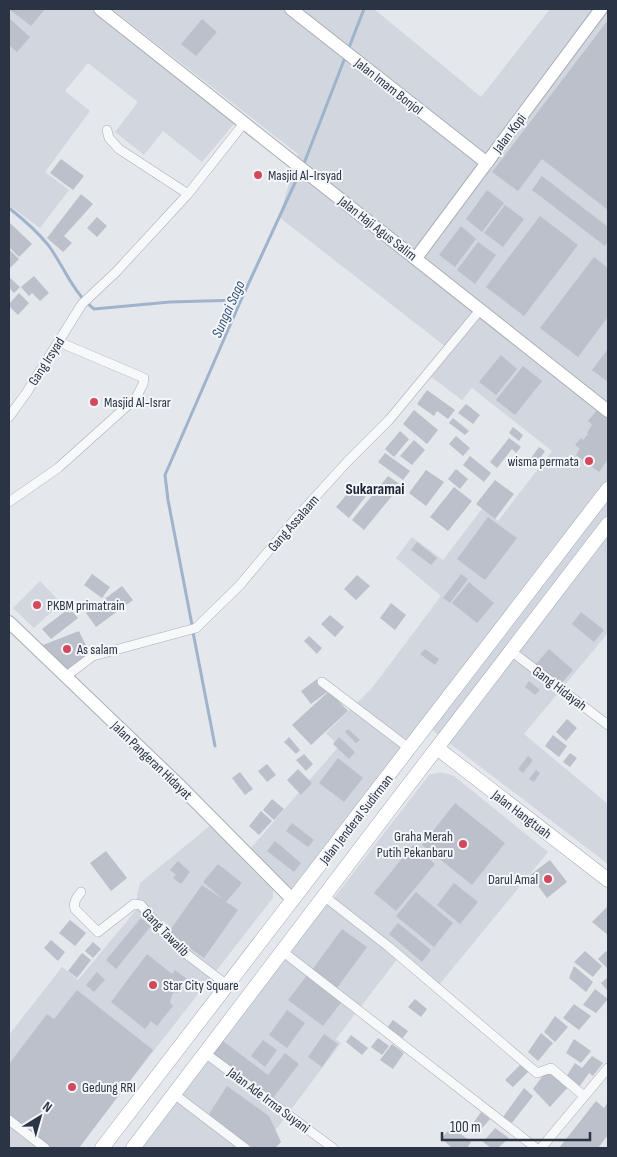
<svg xmlns="http://www.w3.org/2000/svg" width="617" height="1157" viewBox="0 0 617 1157" font-family="'Sofia Sans Condensed',sans-serif">
<style>
.built{fill:#d2d6de}
.lines{fill:none;stroke-linecap:round;stroke-linejoin:round}
.stream{stroke:#9fb4cc;stroke-width:3}
.building{fill:#bbc0ca}
.street-casing{stroke:#a9aeb7;stroke-width:10}
.secondary-casing{stroke:#a9aeb7;stroke-width:14}
.primary-casing{stroke:#a3abb8;stroke-width:15}
.street{stroke:#f7f8fa;stroke-width:9}
.secondary{stroke:#fff;stroke-width:12}
.primary{stroke:#fff;stroke-width:14}
.poi-dot{fill:#d1495b;stroke:#f4f6f9;stroke-width:2}
.labels{text-anchor:middle;stroke-width:4;stroke-linejoin:round;paint-order:stroke}
.street-label{font-size:14px;fill:#2b3445;stroke:#f4f6f9}
.poi-label{font-size:14px;fill:#2b3445;stroke:#f4f6f9;text-anchor:start}
.water-label{font-size:15px;font-style:italic;fill:#34527a;stroke:#f4f6f9}
.quarter-label{font-size:16px;font-weight:bold;fill:#1d2536;stroke:#f4f6f9}
</style>
<rect width="100%" height="100%" fill="#e4e7ec"/>
<path class="built" d="M9,9h82l143,115 -32,38 -39,-31 -19,24 -29,-23 23,-30 -50,-39 -23,28 25,20 -45,61 24,18 -29,38 -31,-23z
M112,9h262l107,88 69,-88h58v624l-84,101 84,70v60l-176,-134 -130,169 -51,-51 88,-102 -13,-13 46,-45 69,-92 -45,-38 16,-21 31,23 39,-51 16,12 54,-70 -80,-63 -10,12 -32,-24 20,-26 -171,-133 19,-63z
M40,581l21,22 -27,25 -21,-20z
M441,772l13,4 94,76 -109,133 -105,-87 95,-123z
M212,824l61,63v11l-195,250h-69v-21l5,-8 -5,-4v-80l53,-68 16,13 59,-71v-14l3,-12z
M327,901l71,57 -62,81 5,4 -79,105h-131z"/>
<g class="lines">
<path class="stream" d="M348,50l16,-41
M303,166l43,-111
M9,208c14,11 28,23 40,38 15,21 24,47 45,63l76,-7 71,-2
M192,625l-24,-125 -3,-25 76,-175 59,-128
M193,632l22,114"/>
</g>
<path class="building" d="M9,9h36l-14,17z
M9,18l21,19 -13,15 -8,-7z
M202,19l15,13 -21,24 -15,-12z
M608,20v190l-66,-51 -24,32 -26,-19z
M61,159l23,17 -11,14 -23,-17z
M542,176l66,51v14l-3,5 -73,-56z
M487,190l17,13 -22,29 -16,-13z
M81,194l12,10 -29,32 8,7 -9,9 -16,-14z
M505,205l19,14 -21,28 -19,-14z
M540,216l38,29 -54,71 -38,-29z
M97,217l10,9 -10,11 -10,-9z
M9,222l23,22 -13,13 -10,-10z
M461,226l15,13 -21,28 -16,-12z
M478,242l18,13 -21,29 -18,-14z
M9,249l10,10 -10,10z
M594,257l14,11v49l-30,40 -38,-29z
M34,276l15,17 -9,8 -8,-8 -3,3 -8,-9z
M9,277l11,10 -6,6 -5,-5z
M19,293l10,10 -11,12 -9,-9v-2z
M608,349v33l-16,-12z
M501,355l16,14 -21,26 -17,-13z
M523,366l19,15 -27,34 -19,-15z
M427,390l28,20 -7,9 -11,-8 -3,5 -17,-12z
M466,404l14,11 -7,9 -15,-11z
M414,410l24,20 -11,14 -24,-20z
M597,410l11,9v40l-9,13 -23,-17 4,-6 -5,-4 6,-7 2,2 5,-6 -1,-1 5,-8 -4,-4z
M453,418l16,13 -4,4 -16,-12z
M513,427l10,8 -4,6 -10,-8z
M400,431l9,8 -15,18 -9,-8z
M456,436l14,12 -7,8 -14,-12z
M509,438l12,9 -5,6 -4,-4 -15,19 -7,-6z
M414,440l11,10 -13,15 -12,-9z
M539,447l6,4 -8,12 -6,-5z
M385,453l25,18 -7,9 -25,-18z
M470,456l21,17 -7,9 -21,-17z
M456,469l12,10 -8,10 -12,-10z
M426,470l18,12 -18,24 -17,-13z
M388,476l13,9 -37,45 -12,-10z
M495,480l19,14 -19,25 -19,-15z
M354,486l12,10 -17,22 -13,-11z
M454,487l18,14 -24,30 -18,-14z
M488,517l29,21 -32,42 -28,-21z
M417,542l20,16 -6,7 -20,-15z
M92,574l18,13 -8,11 -18,-13z
M461,574l7,5 -18,24 -7,-5z
M357,575l13,11 -14,14 -12,-11z
M469,582l25,21 -17,20 -25,-20z
M122,586l11,14 -37,27 -10,-14z
M391,603l15,12 -11,15 -15,-12z
M67,610l3,3 2,-2 6,7 -27,21 -9,-10z
M581,612l23,18 -10,12 -22,-18z
M330,615l14,12 -9,10 -14,-13z
M79,631l11,23 -22,18 -25,-27z
M309,636l13,12 -5,6 -13,-13z
M425,649l14,10 -4,6 -15,-11z
M549,649l24,21 -12,14 -25,-20z
M317,679l10,13 -16,12 -10,-13z
M529,681l11,9 -5,5 -10,-8z
M329,691l19,20 -37,34 -19,-20z
M567,719l10,9 -11,13 -10,-9z
M348,729l12,11 -4,3 -11,-11z
M553,735l14,11 -8,11 -14,-11z
M289,737l11,13 -4,4 -12,-12z
M339,737l16,15 -6,7 -16,-15z
M570,753l7,5 -7,9 -7,-5z
M304,754l9,10 -7,7 -10,-11z
M528,756l5,4 -10,13 -5,-4z
M338,758l25,20 -19,24 -25,-19z
M267,764l9,11 -9,7 -9,-11z
M298,769l14,14 -11,12 -14,-15z
M536,770l4,3 -6,9 -5,-3z
M240,772l13,17 -8,6 -13,-17z
M272,799l12,10 -10,11 -11,-10z
M455,803l50,40 -33,42 -50,-40z
M261,811l11,10 -13,14 -10,-9z
M292,823l22,17 -6,7 -22,-16z
M275,841l26,22 -7,9 -27,-21z
M413,845l22,19 -39,47 -22,-18z
M106,851l21,27 -16,13 -21,-28z
M550,860l17,22 -20,16 -17,-23z
M178,861l12,11 -9,12 -8,-6 3,-3 -6,-5z
M218,864l24,19 -16,19 -23,-20z
M454,883l24,19 -18,22 -23,-19z
M202,885l36,25 -34,48 -36,-25z
M416,892l37,31 -19,24 -38,-31z
M608,906v29l-16,-13z
M141,918l10,8 -35,43 -10,-9z
M70,920l16,13 -11,13 -16,-13z
M398,923l33,27 -9,12 -33,-28z
M342,929l25,18 -30,41 -25,-18z
M51,940l14,12 -7,9 -14,-13z
M93,942l8,7 -8,9 -8,-7z
M585,951l17,15 -9,11 -19,-15z
M606,951l2,2v16l-10,-10z
M82,953l9,7 -14,18 -9,-7z
M147,954l25,20 3,-4 12,9 -10,14 -3,-1 -2,3 -2,8 3,3 -16,20 -6,-5 -6,8 -34,-27z
M574,966l19,16 -7,10 -17,-14z
M97,972l8,8 -11,12 -8,-7z
M308,974l35,26 -20,26 -35,-26z
M608,977v14l-7,-8z
M595,989l13,10 -12,14 -13,-8z
M77,990l76,60 -74,98h-31l-39,-30v-54l38,-50 7,5z
M415,999l12,10 -6,8 -13,-10z
M574,1004l17,12 -12,14 -16,-12z
M287,1010l18,13 -18,25 -18,-13z
M555,1016l13,11 -13,15 -11,-10z
M393,1020l15,11 -7,9 -15,-11z
M541,1033l12,10 -15,18 -10,-9z
M324,1034l14,10 -16,23 -14,-10z
M351,1035l17,13 -6,7 -16,-13z
M378,1038l11,8 -7,9 -11,-8z
M574,1039l17,12 -10,12 -15,-10z
M263,1040l14,10 -12,17 -14,-11z
M223,1041l45,34 17,-22 14,11 -26,34 -60,-44z
M392,1044l12,9 -11,16 -13,-9z
M592,1056l11,7 -10,13 -4,-3 -10,14 -13,-10 9,-14 7,5z
M521,1064l9,6 -17,17 -8,-7z
M547,1070l21,17 -18,20 -17,-18z
M227,1086l42,30 12,26 -6,6h-22l-44,-34z
M524,1088l9,8 -22,28 -8,-7z
M596,1101l8,7 4,-6v33l-10,13h-39z
M481,1112l9,7 -14,16 -7,-6z
M452,1127l19,15 -4,6h-15l-11,-10z
M495,1128l14,10 -11,10h-7l-8,-6z"/>
<g class="lines">
<defs>
<path id="street" d="M107,130l2,8 10,11 69,45
M9,417l18,-25 55,-88 34,-32 72,-78 56,-71
M9,502l49,-34 78,-70 7,-14 1,-6 -85,-36
M511,651l97,74
M65,677l28,-21 103,-28 44,-43 56,-67 51,-56 42,-42 91,-110
M322,682l88,67
M81,892c-4,5 -8,10 -6,17l23,23 36,-28 7,1 23,28 21,20 42,32
M324,896l65,51 148,126 14,-5 33,28
M282,951l254,197
M205,1053l128,95
M174,1094l71,54
M9,1120l36,28
M541,1148l67,-80"/>
<path id="secondary" d="M100,9l508,402
M291,9l196,154
M416,258l185,-249
M9,622l168,161 116,117"/>
<path id="primary" d="M437,748l171,132
M102,1148l506,-659
M133,1148l251,-331 224,-293"/>
</defs>
<use href="#street" class="street-casing"/>
<use href="#secondary" class="secondary-casing"/>
<use href="#primary" class="primary-casing"/>
<use href="#street" class="street"/>
<use href="#secondary" class="secondary"/>
<use href="#primary" class="primary"/>
</g>
<g class="poi-dot">
<circle cx="258" cy="175" r="5"/>
<circle cx="94" cy="402" r="5"/>
<circle cx="589" cy="461" r="5"/>
<circle cx="37" cy="605" r="5"/>
<circle cx="67" cy="649" r="5"/>
<circle cx="463" cy="844" r="5"/>
<circle cx="548" cy="879" r="5"/>
<circle cx="153" cy="985" r="5"/>
<circle cx="72" cy="1087" r="5"/>
</g>
<g class="labels">
<g class="street-label">
<text transform="translate(389 86) rotate(38)" y="5">Jalan Imam Bonjol</text>
<text transform="translate(509 133) rotate(-53)" y="5">Jalan Kopi</text>
<text transform="translate(378 228) rotate(38)" y="5">Jalan Haji Agus Salim</text>
<text transform="translate(46 361) rotate(-57)" y="5">Gang Irsyad</text>
<text transform="translate(293 523) rotate(-49)" y="5">Gang Assalaam</text>
<text transform="translate(560 688) rotate(37)" y="5">Gang Hidayah</text>
<text transform="translate(152 760) rotate(44)" y="5">Jalan Pangeran Hidayat</text>
<text transform="translate(522 814) rotate(37)" y="5">Jalan Hangtuah</text>
<text transform="translate(356 819) rotate(-52)" y="5">Jalan Jenderal Sudirman</text>
<text transform="translate(166 932) rotate(46)" y="5">Gang Tawalib</text>
<text transform="translate(269 1100) rotate(37)" y="5">Jalan Ade Irma Suyani</text>
</g>
<g class="poi-label">
<text x="268" y="180">Masjid Al-Irsyad</text>
<text x="104" y="407">Masjid Al-Israr</text>
<text x="579" y="466" text-anchor="end">wisma permata</text>
<text x="47" y="610">PKBM primatrain</text>
<text x="77" y="654">As salam</text>
<text x="453" y="841" text-anchor="end">Graha Merah<tspan x="453" dy="16">Putih Pekanbaru</tspan></text>
<text x="538" y="884" text-anchor="end">Darul Amal</text>
<text x="163" y="990">Star City Square</text>
<text x="82" y="1092">Gedung RRI</text>
</g>
<g class="water-label">
<text transform="translate(228 309) rotate(-66)" y="5">Sungai Sago</text>
</g>
<g class="quarter-label">
<text x="375" y="494">Sukaramai</text>
</g>
</g>
<rect width="617" height="1157" fill="none" stroke="#2b3445" stroke-width="20"/>
<g transform="translate(40 1117) rotate(37)" stroke="#f4f6f9" stroke-width="4" paint-order="stroke">
<path d="M0-4L9 19L0 12L-9 19Z" fill="#2b3445"/>
<text y="-8" font-size="14" font-weight="bold" text-anchor="middle" fill="#2b3445">N</text>
</g>
<path d="M442 1132v8h148v-8" fill="none" stroke="#2b3445" stroke-width="2.5"/>
<text x="450" y="1132" font-size="15" fill="#2b3445" stroke="#f4f6f9" stroke-width="4" paint-order="stroke">100 m</text>
</svg>
